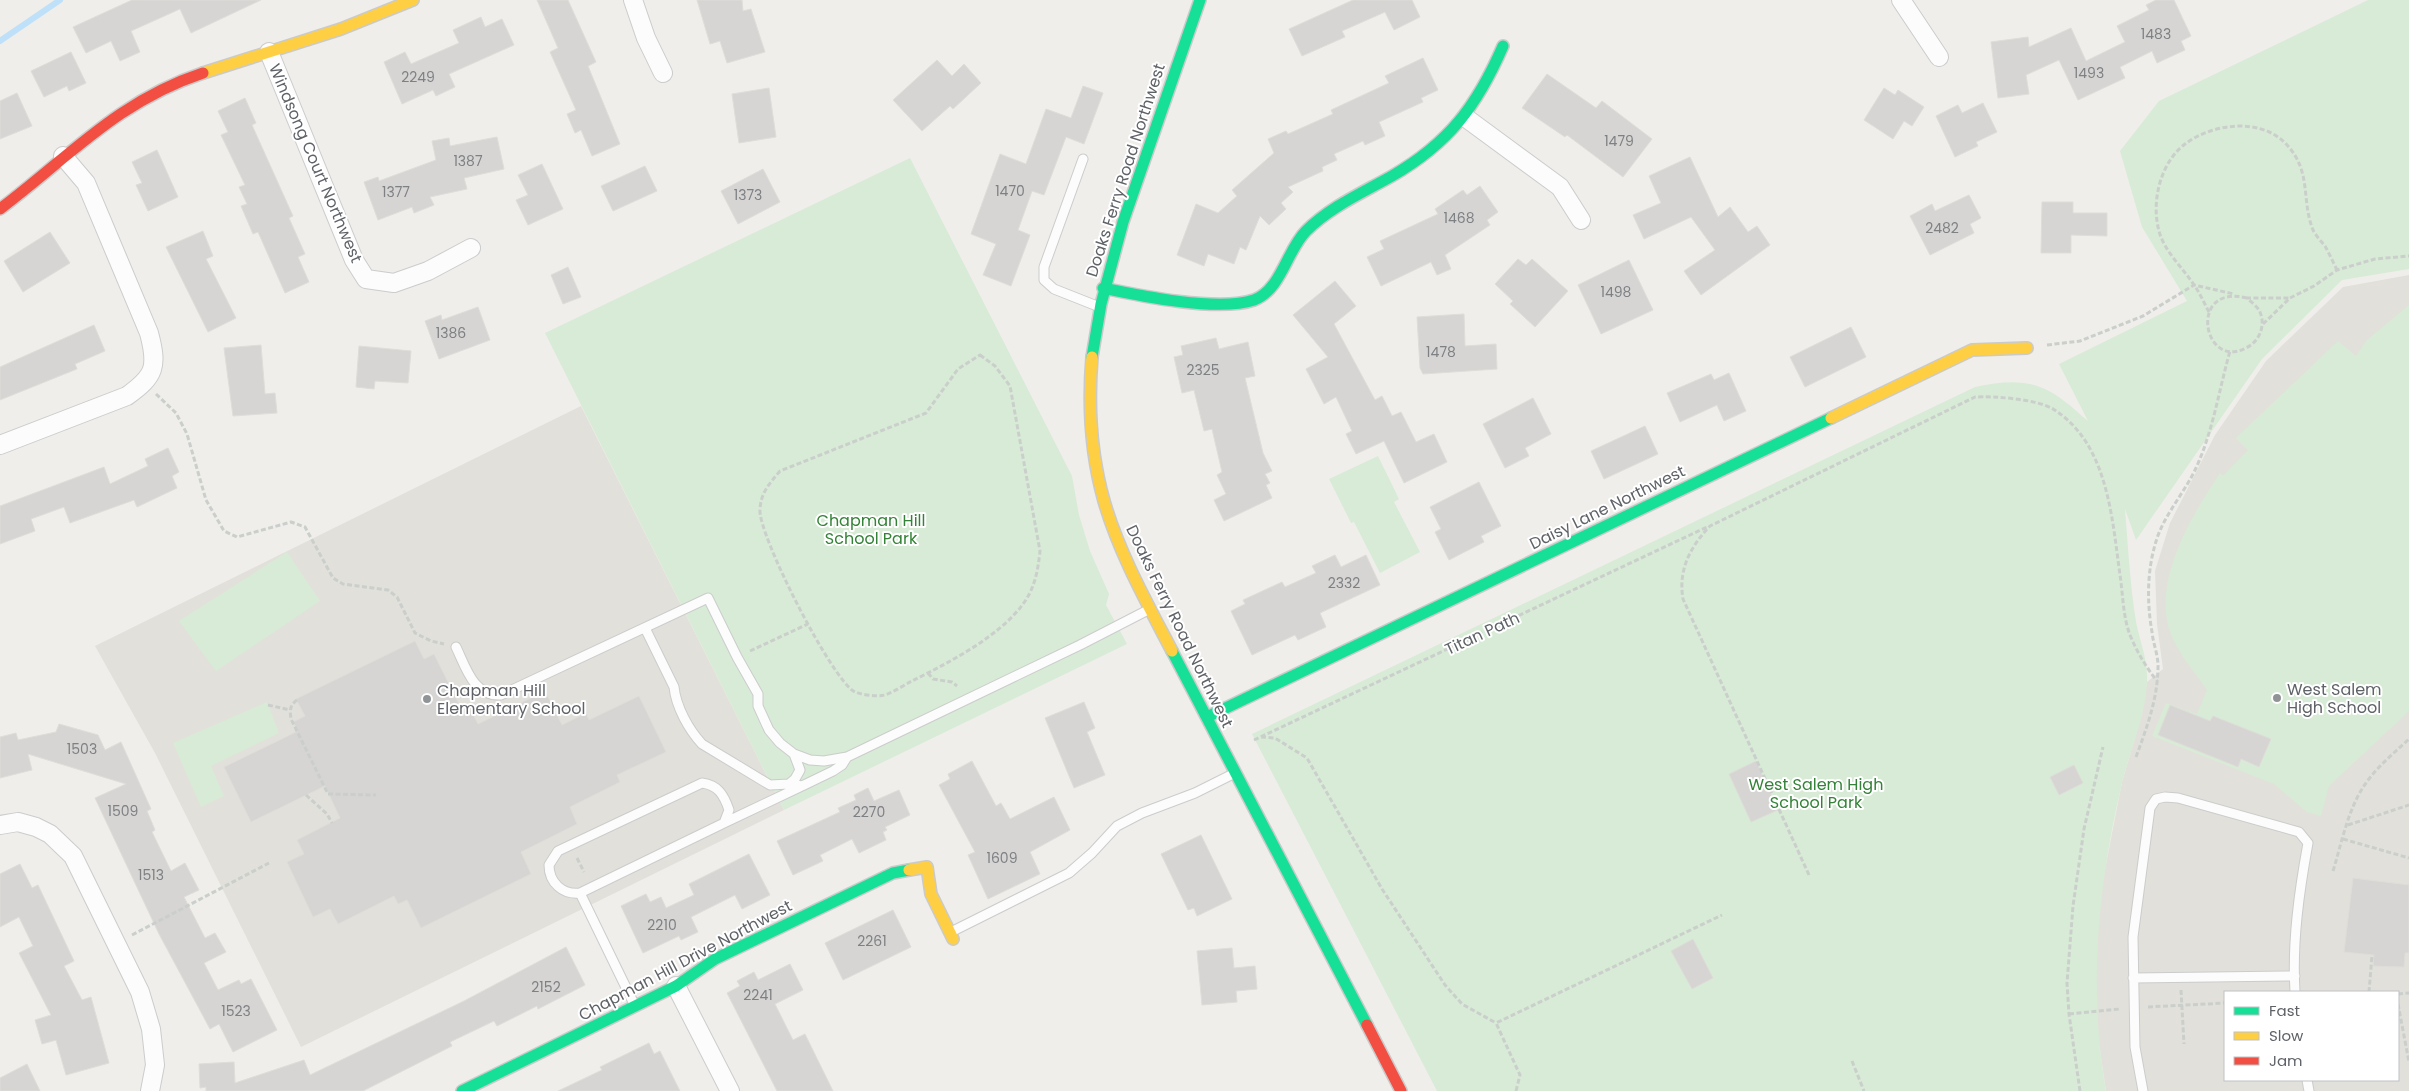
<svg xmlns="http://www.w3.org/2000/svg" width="2409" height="1091" viewBox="0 0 2409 1091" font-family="Poppins,sans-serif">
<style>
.education{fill:#e2e0da;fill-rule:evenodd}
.green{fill:#d8ebd6}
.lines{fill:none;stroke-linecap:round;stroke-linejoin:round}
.stream{stroke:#bfe0f9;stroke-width:6}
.building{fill:#d6d5d3;stroke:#deddd9}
.lane-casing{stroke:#cbcccc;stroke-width:11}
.street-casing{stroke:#cbcccc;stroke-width:20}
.fast-casing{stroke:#cacacb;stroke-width:14}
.slow-casing{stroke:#cacacb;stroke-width:14}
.jam-casing{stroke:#cacacb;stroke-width:14}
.path{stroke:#cacfcc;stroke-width:3;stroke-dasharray:5 2.5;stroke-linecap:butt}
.lane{stroke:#fdfcfc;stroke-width:9}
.street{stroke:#fdfcfc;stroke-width:18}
.fast{stroke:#16e098;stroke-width:11}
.slow{stroke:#ffcf43;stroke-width:11}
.jam{stroke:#f24e42;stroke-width:11}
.poi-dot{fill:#919496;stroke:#fff;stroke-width:2}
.labels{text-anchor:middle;stroke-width:4;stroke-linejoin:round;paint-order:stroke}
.number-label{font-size:14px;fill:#7e8184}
.street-label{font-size:16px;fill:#5f6368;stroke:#fff}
.park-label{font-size:16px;fill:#348238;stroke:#fff}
.poi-label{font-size:16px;fill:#5f6368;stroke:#fff;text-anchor:start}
</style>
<rect width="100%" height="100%" fill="#efeeea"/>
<path class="education" d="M2409,275v816h-303l-10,-67v-68l5,-66 21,-108 20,-68 5,-32 16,-13 -6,-45 -2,-53 15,-48 45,-88 51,-74 77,-74zM2225,992h173v88h-173z
M581,406l203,404 -483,237 -146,-294 -60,-107z"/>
<path class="green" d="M2368,0h41v269l-67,11 -80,79 -126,181 -11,-31c3,37 5,75 11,113 4,20 12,38 11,59 -1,35 -17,69 -25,102 -24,102 -34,204 -16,308h-669l-185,-357 723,-347c35,-7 60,-9 89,14 9,6 16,14 24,20l-29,-57 128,-63 -45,-74 -22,-76 39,-50z
M910,158l162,318 7,39 11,36 19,43 -3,11 21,39 -343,166 -239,-477z
M2409,305v406l-80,75 -8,30 -14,-4 -33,-28 -122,-48 14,-33 31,11 10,-24c-10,-15 -24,-31 -32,-47 -29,-54 16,-126 45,-170l3,3 25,-26 -12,-12 102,-97 18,15 11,-16z
M1378,456l21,43 -5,3 26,50 -40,21 -26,-51 -3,1 -22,-44z
M287,552l33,49 -104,70 -37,-50z
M267,702l12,31 -68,33 13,30 -23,11 -28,-64z"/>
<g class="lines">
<path class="stream" d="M0,41l60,-41"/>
</g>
<path class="building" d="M132,0h129l-70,33 -11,-24 -49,22 9,21 -20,9 -9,-20 -25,12 -13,-26z
M537,0h31l28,62 -8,4 32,78 -28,12 -11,-26 -6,3 -8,-19 9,-4 -26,-58 8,-4z
M697,0h45l1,11 8,-2 14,43 -38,11 -7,-22 -10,3z
M1353,0h59l8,17 -26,13 -9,-18 -43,19 3,6 -43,19 -13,-27z
M2156,0h18l17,36 -10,5 4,9 -28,13 -5,-12 -32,16 5,11 -47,22 -19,-40 -33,15 3,19 -31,4 -7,-56 37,-5 1,10 42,-19 15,33 39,-19 -8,-16 32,-16 -3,-5z
M481,17l4,10 17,-8 12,26 -65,29 6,13 -19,9 -3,-6 -31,14 -18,-42 21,-10 6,12 48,-21 -6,-13z
M71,52l15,31 -17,8 -2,-5 -23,11 -13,-26z
M1423,58l15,32 -17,8 2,4 -44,20 6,14 -20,9 -2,-4 -29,13 3,6 -15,7 1,4 -35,16 5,5 -12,11 5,6 -17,16 -9,-9 -14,34 -6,-3 -6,17 -26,-10 -4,12 -27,-11 19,-51 22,9 19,-17 -5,-6 42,-37 -6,-14 18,-8 2,3 45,-20 -2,-4 58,-27 -4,-7z
M937,60l15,16 12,-12 17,19 -28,26 -3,-3 -28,25 -29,-31z
M1547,74l49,34 6,-7 50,38 -29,38 -56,-42 -2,2 -43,-29z
M1083,86l20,7 -19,51 -18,-7 -22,58 -12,-4 -14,39 12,5 -19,51 -28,-11 13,-31 -25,-10 29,-80 26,10 20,-55 25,9z
M769,88l7,49 -37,6 -7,-49z
M1884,88l11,7 3,-5 26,17 -12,19 -8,-5 -11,18 -29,-19z
M17,93l15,33 -32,13v-38z
M245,98l11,25 -4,2 41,91 -4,2 16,36 -7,3 11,25 -24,11 -27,-61 -5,2 -12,-28 6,-2 -8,-17 6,-2 -24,-50 7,-3 -10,-21z
M1983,103l14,29 -21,10 2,4 -23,11 -19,-41 22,-11 4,8z
M497,137l7,32 -40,9 3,11 -37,8 4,8 -20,8 -2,-6 -34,13 -14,-38 14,-5 1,4 57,-21 -4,-19 17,-3 1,8z
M157,150l21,47 -30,14 -12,-26 6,-2 -10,-21z
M1690,157l28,60 12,-10 18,25 9,-6 13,19 -69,50 -17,-24 31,-21 -24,-33 -47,22 -11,-24 28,-12 -12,-27z
M542,164l21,45 -35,16 -12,-25 12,-5 -10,-20z
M645,166l12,25 -44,20 -12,-25z
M763,169l17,33 -42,22 -17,-33z
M1480,186l18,26 -11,8 3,5 -45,30 6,14 -14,6 -6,-13 -50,24 -14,-29 17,-8 -4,-8 58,-27 -3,-5 28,-19 4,5z
M1969,195l12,23 -11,6 4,9 -44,22 -20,-39 22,-12 3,7z
M2042,202h31v11h34v23l-36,-1v18h-30z
M203,231l10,25 -7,3 30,59 -28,14 -42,-85z
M50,232l20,31 -47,29 -19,-31z
M1518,259l8,6 6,-6 36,32 -33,36 -25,-23 3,-3 -18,-17z
M1629,260l24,50 -52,24 -23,-49z
M568,267l13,30 -18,7 -12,-29z
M1335,281l21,25 -22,18 41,76 7,-4 10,20 9,-4 15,30 18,-8 13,28 -43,21 -20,-42 -28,13 -10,-20 6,-3 -16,-34 -12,7 -18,-35 22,-12 -35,-42z
M478,307l12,33 -51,19 -14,-38 16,-6 1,5z
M1464,314l1,32 31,-2 1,25 -74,5 -3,-6 -3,-51z
M94,325l11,26 -30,13 2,5 -77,31v-33z
M1851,327l15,30 -61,30 -15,-30z
M1216,338l3,11 29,-7 7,34 -10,2 18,75 9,18 -7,3 5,9 -4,2 6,13 -48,23 -10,-21 12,-6 -9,-19 5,-3 -10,-43 -8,2 -10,-41 -12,3 -8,-36 9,-2 -2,-9z
M261,345l4,49 10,-1 2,20 -44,3 -9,-68z
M359,346l52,5 -3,32 -33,-2 -1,8 -18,-2z
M1729,373l17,38 -22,10 -7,-16 -37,17 -13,-29 44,-19 3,6z
M1533,398l18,36 -26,14 4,8 -24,12 -22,-44z
M1645,426l13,28 -54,25 -13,-28z
M168,448l11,24 -7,4 5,12 -40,19 -3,-7 -64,23 -6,-16 -33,12 4,12 -35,13v-38l104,-39 6,17 38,-18 -3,-7z
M1479,482l22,44 -20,10 3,6 -35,18 -14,-28 6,-3 -11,-22z
M1335,555l6,12 25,-12 14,30 -60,28 6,14 -28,13 -3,-5 -43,20 -21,-44 14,-7 -2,-4 39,-18 3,5 31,-14 -4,-7z
M415,641l9,18 10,-5 28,56 7,-3 9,17 67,-33 17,34 24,-12 3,7 50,-24 27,56 -49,23 3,7 -50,25 7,17 -56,28 10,22 -110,54 -14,-28 -9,4 -4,-8 -56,28 -8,-15 -17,8 -26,-55 17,-8 -7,-14 43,-22 -15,-32 -74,36 -27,-55 74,-36 -5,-9 12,-6 -9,-17z
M1084,702l11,26 -8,4 18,43 -31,13 -29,-70z
M2170,705l40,16 3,-5 58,23 -12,28 -18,-8 -3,8 -80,-32z
M59,724l39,11 7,15 16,-8 30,67 -4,2 8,19 -3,2 19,39 14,-8 14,27 -15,7 21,41 10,-5 11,19 -22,11 14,27 21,-10 2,4 10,-5 26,51 -44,22 -14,-28 -9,5 -51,-95 -64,-136 31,-14 -98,-30 4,16 -32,8v-41l16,-4 2,7 38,-8z
M972,761l24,45 5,-3 9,16 44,-22 16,33 -40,22 10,22 -52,25 -20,-44 7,-3 -36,-67 11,-6 -2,-5z
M1756,761l22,49 -27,12 -22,-48z
M2074,765l9,18 -24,12 -9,-18z
M868,788l6,13 25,-11 11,25 -25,12 2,3 -4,2 3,8 -27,13 -7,-14 -32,16 3,6 -30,14 -16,-34 63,-29 -2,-4 18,-8 -2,-5z
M1201,835l31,64 -35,17 -3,-8 -6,2 -27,-56z
M749,854l21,41 -28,14 -7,-14 -44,22 7,15 -17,8 -2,-4 -36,17 -22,-47 25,-12 4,8 11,-5 5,11 28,-13 -5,-11z
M20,864l12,24 6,-3 36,76 -10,5 18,34 9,-3 18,66 -43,12 -10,-35 -14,4 -7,-24 16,-5 -32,-62 14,-7 -14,-29 -19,10v-53z
M2353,878l56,7v68h-4l-1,14 -31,-1 1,-11 -30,-3z
M893,910l18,37 -68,33 -18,-37z
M1693,939l20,39 -21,11 -21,-38z
M566,947l19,38 -47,24 -1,-3 -40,20 -3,-5 -44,21 2,4 -89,45h-157v-4l-6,1 -1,-24 35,-2 1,21 69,-23 6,15 154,-74z
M1232,948l2,20 21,-2 2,23 -21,2 1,11 -35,3 -5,-54z
M790,964l13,26 -28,14 18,36 12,-6 28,57h-56l-50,-98 13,-7 -3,-5 17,-9 4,8z
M649,1043l5,11 6,-3 20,40h-122l44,-21 -2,-3z
M27,1064l13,27h-40v-13z"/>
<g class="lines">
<defs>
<path id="lane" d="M1083,159l-39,108v13l10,9 43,17
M645,628l29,59c2,20 15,43 28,57l68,41 19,-1 13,2 31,-15 9,-6 5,-8
M456,647c10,21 18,50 45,48l207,-97 29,59 21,37v12l11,24 11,13 14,11 16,6 14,1 23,-4 233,-112 68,-35
M702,783c16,2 22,12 27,27l-5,13 -144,70c-17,2 -31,-10 -31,-28l9,-14z
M789,784l6,-5 5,-9 -6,-16
M724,823l78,-37
M580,893l55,113
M951,932l118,-59 23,-20 25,-27 25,-13 53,-20 40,-20
M2133,978l162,-2
M2307,1080l2,11
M2143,1091l-8,-44 -2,-110 17,-129 6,-9 9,-2 13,1 121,34 9,11c-9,49 -16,99 -13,149"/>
<path id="street" d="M633,0l13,38 17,35
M1901,0l38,57
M269,52l85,208 12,19 28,4 34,-12 43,-23
M1466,118l94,69 21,33
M0,445l127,-49c28,-20 31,-29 22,-63l-63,-150 -23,-27
M0,825l18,-3 18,5 14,7 23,22 67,136 11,37 4,36 -5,26
M676,986l54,105"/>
<path id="fast" d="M1103,288c38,8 115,24 151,12 27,-10 33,-50 52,-69 24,-24 56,-38 86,-55 57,-33 85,-70 111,-130
M1092,357l9,-53 22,-82 77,-222
M1172,651l195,374
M1207,717l624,-299
M462,1091l214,-105 39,-27 178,-86 16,-3"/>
<path id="slow" d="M203,73l138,-44 72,-29
M1092,357c-4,48 -1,98 12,144 15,52 43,102 68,150
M1831,418l141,-68 55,-2
M909,870l18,-3 4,27 22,45"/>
<path id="jam" d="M0,209c69,-52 118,-108 203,-136
M1367,1025l34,66"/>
</defs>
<use href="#lane" class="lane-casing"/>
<use href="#street" class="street-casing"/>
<use href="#fast" class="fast-casing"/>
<use href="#slow" class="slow-casing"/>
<use href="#jam" class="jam-casing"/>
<path class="path" d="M2247,298c-60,-15 -44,73 -1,50 13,-6 20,-22 14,-36 -2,-5 -9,-10 -13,-14h43
M2209,312c-5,-9 -9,-19 -15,-27 -11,-17 -30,-34 -35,-54 -8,-29 1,-68 26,-87 28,-21 77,-27 102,1 25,27 14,55 26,85 3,6 8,11 12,16 4,7 8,16 12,24
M2263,324l27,-26 24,-12 23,-16 38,-11 34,-3
M2047,345l33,-4 63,-25 51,-31 40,9
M980,355l15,11 15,20 30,165c-2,19 -5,37 -17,53 -24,33 -75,59 -111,77 -8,4 -18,11 -27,14 -9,2 -21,0 -30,-3 -22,-10 -98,-159 -95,-183 1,-17 10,-26 20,-38l146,-58 32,-44z
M156,394l20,19 11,21 19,66 18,31 13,6 54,-15 14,5 28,51 10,6 45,6 9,7 18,36 16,8 13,3
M750,651l58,-27
M928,673l5,6 19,3 5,4
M297,700c-8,6 -7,11 -6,19l37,75 48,1
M268,705l22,5
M1261,737l14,1 32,20 75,131 63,96 17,19 34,19
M1254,740l453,-213
M2136,757c11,-30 22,-59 22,-91 0,-12 -5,-23 -6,-34 -5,-28 -5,-60 3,-87 7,-28 29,-51 41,-77 17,-37 23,-78 34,-117
M306,795l21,19 5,9
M2348,825l61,-20
M2343,839l66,19
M577,858l7,14
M2333,871c9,-29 15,-63 33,-88 12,-17 28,-30 43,-44
M1809,875l-126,-276c-5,-29 7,-52 27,-73l265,-129c19,-1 62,2 78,12 55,34 59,109 67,166 3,20 3,42 10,60 7,17 16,32 27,46
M132,935l137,-72
M2181,990l3,54
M2369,992l3,-37
M2398,994l11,-1
M2398,1004l11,58
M2148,1007l77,-4
M2069,1014l51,-5
M1852,1061l12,30
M1516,1091l4,-16 -24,-52 226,-108
M2080,1091l-11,-77 -2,-31 6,-77 11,-77 19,-82"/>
<use href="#lane" class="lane"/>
<use href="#street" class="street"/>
<use href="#fast" class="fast"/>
<use href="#slow" class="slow"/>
<use href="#jam" class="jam"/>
</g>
<g class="poi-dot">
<circle cx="2277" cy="698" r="5"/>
<circle cx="427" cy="699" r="5"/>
</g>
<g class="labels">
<g class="number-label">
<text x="2156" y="39">1483</text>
<text x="2089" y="78">1493</text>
<text x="418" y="82">2249</text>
<text x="1619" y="146">1479</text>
<text x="468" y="166">1387</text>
<text x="1010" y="196">1470</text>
<text x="396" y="197">1377</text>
<text x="748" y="200">1373</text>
<text x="1459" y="223">1468</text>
<text x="1942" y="233">2482</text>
<text x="1616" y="297">1498</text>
<text x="451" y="338">1386</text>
<text x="1441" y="357">1478</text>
<text x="1203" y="375">2325</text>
<text x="1344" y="588">2332</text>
<text x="82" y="754">1503</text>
<text x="123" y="816">1509</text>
<text x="869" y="817">2270</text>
<text x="1002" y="863">1609</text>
<text x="151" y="880">1513</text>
<text x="662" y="930">2210</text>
<text x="872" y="946">2261</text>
<text x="546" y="992">2152</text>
<text x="758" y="1000">2241</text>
<text x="236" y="1016">1523</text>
</g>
<g class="street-label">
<text transform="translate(316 163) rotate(67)" y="6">Windsong Court Northwest</text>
<text transform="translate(1125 170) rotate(-72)" y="6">Doaks Ferry Road Northwest</text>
<text transform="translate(1607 507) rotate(-26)" y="6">Daisy Lane Northwest</text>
<text transform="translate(1180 626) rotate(64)" y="6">Doaks Ferry Road Northwest</text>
<text transform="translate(1482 633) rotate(-25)" y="6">Titan Path</text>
<text transform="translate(685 960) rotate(-28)" y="6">Chapman Hill Drive Northwest</text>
</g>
<g class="park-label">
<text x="871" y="526">Chapman Hill<tspan x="871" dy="18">School Park</tspan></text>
<text x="1816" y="790">West Salem High<tspan x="1816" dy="18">School Park</tspan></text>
</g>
<g class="poi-label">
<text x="2287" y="695">West Salem<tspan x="2287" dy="18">High School</tspan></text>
<text x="437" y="696">Chapman Hill<tspan x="437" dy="18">Elementary School</tspan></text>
</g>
</g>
<rect x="2224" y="991" width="175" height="90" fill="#ffffff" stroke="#bfc1c3"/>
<rect x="2234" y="1007" width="25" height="8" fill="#16e098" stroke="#bfc1c3"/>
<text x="2269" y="1016" font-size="15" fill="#5f6368">Fast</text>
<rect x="2234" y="1032" width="25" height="8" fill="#ffcf43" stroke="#bfc1c3"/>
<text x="2269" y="1041" font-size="15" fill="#5f6368">Slow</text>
<rect x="2234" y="1057" width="25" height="8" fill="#f24e42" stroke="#bfc1c3"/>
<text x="2269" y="1066" font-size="15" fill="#5f6368">Jam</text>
</svg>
